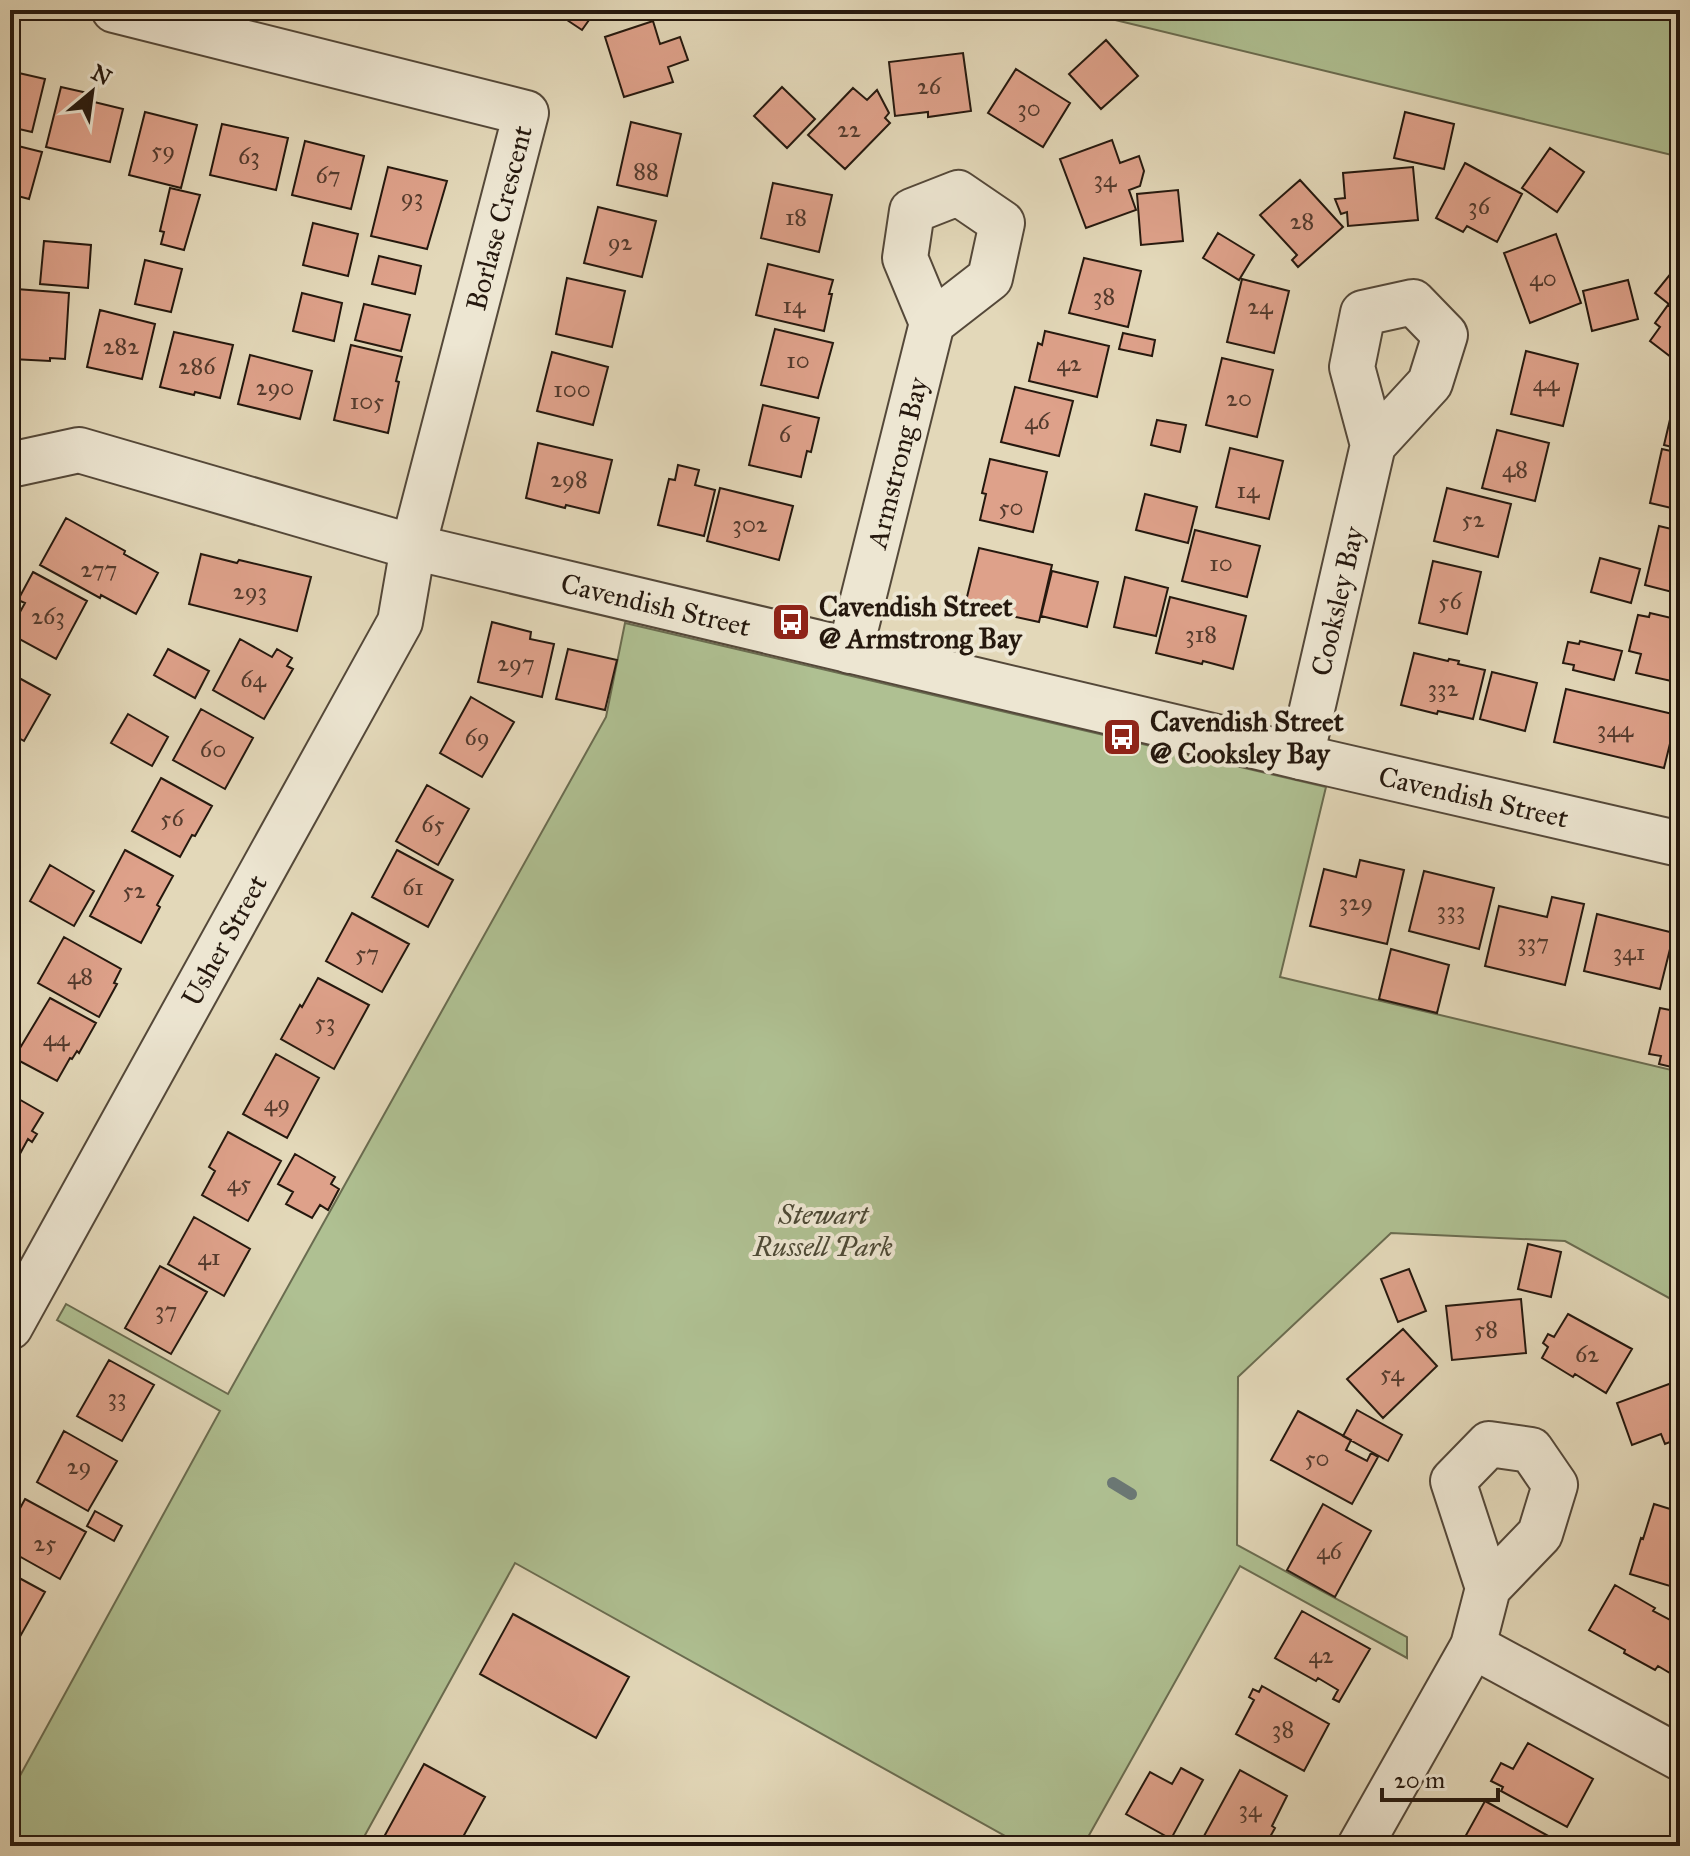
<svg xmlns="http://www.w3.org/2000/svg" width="1690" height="1856" viewBox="0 0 1690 1856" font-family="'IM FELL Great Primer',serif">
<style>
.green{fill:#afc092;stroke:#6a6c50;stroke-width:2}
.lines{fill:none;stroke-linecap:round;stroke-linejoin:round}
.stream{stroke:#6b7875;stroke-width:12}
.building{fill:#dea18a;stroke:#25180e;stroke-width:2}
.minor-casing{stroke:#544839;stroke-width:48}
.tertiary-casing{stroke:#544839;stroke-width:48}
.minor{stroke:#ede6d2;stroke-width:44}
.tertiary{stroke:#ede6d2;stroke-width:44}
.labels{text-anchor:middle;stroke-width:8;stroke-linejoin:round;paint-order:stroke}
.number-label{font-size:24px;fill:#533a2d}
.street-label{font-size:28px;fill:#25180e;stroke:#ede6d2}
.poi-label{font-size:28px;font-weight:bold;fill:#25180e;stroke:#ede6d2;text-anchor:start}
.park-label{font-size:28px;font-style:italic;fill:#4e4a36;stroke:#ede6d2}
</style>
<rect width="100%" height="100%" fill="#e3d8b9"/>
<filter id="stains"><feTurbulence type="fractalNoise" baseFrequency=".0025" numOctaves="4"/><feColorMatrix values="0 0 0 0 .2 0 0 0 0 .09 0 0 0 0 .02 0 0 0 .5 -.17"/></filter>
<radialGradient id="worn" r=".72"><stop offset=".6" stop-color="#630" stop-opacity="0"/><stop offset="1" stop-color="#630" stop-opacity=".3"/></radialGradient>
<path class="green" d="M1074,10h606v147z
M625,623l701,164 -46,190 400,95v232l-115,-63 -174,-8 -153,144 -1,168 170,92v21l-167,-92 -157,280h-60l-508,-283 -156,283h-349v-52l210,-383 -163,-91 9,-16 162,90 378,-677z"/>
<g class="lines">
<path class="stream" d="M1113,1483l18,11"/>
</g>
<path class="building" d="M552,10h44l-14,20z
M653,21l7,23 20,-7 8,23 -20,7 5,15 -49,15 -19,-60z
M1106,40l32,36 -37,33 -32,-35z
M963,53l8,58 -43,6v-5l-33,4 -6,-54z
M1016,69l54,34 -27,44 -55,-34z
M10,71l35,8 -13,53 -22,-5z
M61,87l31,7 -2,7 33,8 -13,53 -64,-15z
M782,87l33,32 -28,29 -33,-32z
M853,88l14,12 10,-10 12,23 -4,5 5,5 -45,46 -37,-34z
M145,112l52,13 -16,63 -52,-13z
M1405,112l49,12 -10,45 -50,-11z
M631,122l50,12 -14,62 -50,-11z
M222,124l66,14 -12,52 -66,-15z
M1112,140l8,23 19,-7 5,15 -4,15 -11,4 7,20 -50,18 -26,-69z
M305,141l59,15 -13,53 -59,-14z
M10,144l32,8 -13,47 -19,-5z
M1550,148l34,24 -27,40 -35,-24z
M1465,163l57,31 -25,48 -30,-16 -4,6 -27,-14z
M388,167l59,14 -20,68 -56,-13z
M1413,167l5,53 -70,6 -1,-14 -6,2 -6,-15 10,-1 -2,-25z
M1300,180l43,47 -45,40 -6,-7 5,-5 -37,-40z
M773,183l59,12 -13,57 -58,-14z
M170,188l30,7 -16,55 -23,-6 3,-12 -4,-1z
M1178,190l5,51 -42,4 -4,-51z
M598,207l58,14 -14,56 -58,-14z
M313,223l45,11 -10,42 -45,-11z
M1218,233l36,22 -15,25 -36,-22z
M1556,234l25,69 -51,20 -26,-70z
M44,241l47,4 -3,43 -48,-4z
M379,256l42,10 -6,28 -43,-10z
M1084,258l57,13 -13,56 -59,-14z
M145,260l37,9 -11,43 -36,-8z
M1680,262v51l-25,-20z
M768,264l65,16 -4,14h3l-8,37 -68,-16z
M567,278l58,13 -13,56 -56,-13z
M1242,279l47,12 -15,62 -47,-11z
M1628,280l10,39 -46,12 -9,-40z
M16,289l53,4 -4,66 -15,-1v3l-38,-2z
M302,293l40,10 -8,38 -41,-10z
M364,304l46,11 -9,36 -46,-11z
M1668,305l12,9v50l-30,-23 10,-14 -5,-4z
M100,310l55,14 -13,55 -55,-12z
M775,329l58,14 -15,55 -57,-13z
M1045,331l64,15 -12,51 -68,-16 9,-38 4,2z
M174,332l59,13 -13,53 -25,-6 -1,3 -34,-8z
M1123,333l32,7 -3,16 -33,-7z
M351,345l51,12 -6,24 3,1 -11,51 -54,-13z
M1526,351l52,13 -15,62 -52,-12z
M552,352l56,15 -15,58 -56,-14z
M250,355l62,16 -12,48 -62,-15z
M1222,358l51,12 -16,67 -51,-12z
M1680,377v72l-16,-4z
M1015,387l58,14 -14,55 -58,-14z
M763,405l56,13 -8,34 -4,-1 -6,26 -52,-12z
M1157,420l29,5 -6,27 -29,-7z
M1497,430l52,13 -14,58 -53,-13z
M538,443l74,17 -13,53 -33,-8 -1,3 -39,-10z
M1230,448l53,13 -14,58 -53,-12z
M1662,449l18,4v57l-30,-7z
M990,459l57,13 -14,60 -53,-12 6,-26 -4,-1z
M678,465l21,5 -4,15 20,5 -11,46 -46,-11 11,-46 6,1z
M720,488l73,18 -14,54 -72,-19z
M1447,488l64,16 -13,53 -64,-16z
M1145,494l52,13 -9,36 -52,-13z
M66,518l59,33 -1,3 34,19 -22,41 -35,-19 -1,3 -60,-33z
M1659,526l21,5v63l-35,-9z
M1195,530l65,16 -13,51 -65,-16z
M979,548l73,17 -13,57 -42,-9 1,-4 -32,-8z
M201,554l36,9 2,-3 72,17 -14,54 -108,-27z
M1600,558l40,11 -9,34 -40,-11z
M1433,561l48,11 -14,62 -48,-11z
M1052,571l46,11 -11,45 -46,-11z
M33,572l54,29 -31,58 -46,-25v-4l15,-27 -7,-3z
M1125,577l43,11 -12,48 -42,-9z
M1170,597l76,19 -13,53 -30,-8 -1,3 -46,-11z
M1650,613l30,7v63l-44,-10 5,-19 -12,-3 9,-36 11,2z
M492,622l39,10 -1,7 24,5 -12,53 -64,-15z
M240,639l32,18 5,-8 15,9 -5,8 6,3 -29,50 -51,-29z
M1580,641l42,10 -8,29 -41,-10 1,-5 -11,-2 5,-21 11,2z
M168,649l41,22 -14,27 -41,-23z
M568,649l49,11 -12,50 -49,-11z
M1414,653l34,8 1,-2 10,2 -1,3 27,6 -12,49 -35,-8 -1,3 -36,-9z
M1492,672l45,11 -12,48 -45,-12z
M10,673l40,22 -26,46 -14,-8z
M1566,689l111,26 -13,53 -110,-26z
M471,697l43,25 -32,55 -42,-24z
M201,709l52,29 -28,51 -52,-29z
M128,714l40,23 -16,29 -41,-23z
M161,778l51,28 -17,30 -3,-1 -12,22 -48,-26z
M427,785l42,24 -31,56 -42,-24z
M125,850l48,26 -16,29 3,2 -19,36 -51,-27z
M397,850l56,30 -25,47 -56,-30z
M1360,860l44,10 -17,74 -77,-18 14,-57 32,8z
M50,865l44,26 -20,35 -44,-25z
M1424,871l70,17 -15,61 -70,-18z
M1552,897l32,7 -19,81 -80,-19 14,-60 48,11z
M352,913l57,31 -27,48 -56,-31z
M1597,914l77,19 -14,56 -76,-18z
M64,937l57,32 -7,14 3,1 -18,33 -61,-34z
M1391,949l58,16 -12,48 -58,-14z
M318,978l51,27 -35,64 -53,-30 19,-34 2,2z
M50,998l46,25 -17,30 -2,-2 -5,8 -2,-1 -13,23 -43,-23z
M1660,1008l20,4v57l-21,-5 2,-8 -12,-2z
M276,1054l43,24 -32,60 -44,-24z
M10,1094l33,19 -11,18 5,3 -5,8 -4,-3 -13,24 -5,-4z
M228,1132l53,29 -33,60 -46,-26 13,-24 -6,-4z
M295,1154l40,23 -4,7 8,5 -11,21 -8,-5 -8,13 -26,-14 7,-12 -15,-8z
M194,1217l56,32 -26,47 -56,-32z
M1528,1244l33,8 -10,45 -33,-8z
M160,1266l47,26 -36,62 -46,-26z
M1409,1269l17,42 -28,11 -17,-43z
M1521,1299l5,54 -74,7 -6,-54z
M1568,1314l64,35 -26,44 -31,-19 -2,3 -31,-19 6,-11 -5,-4 5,-9 6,3z
M1403,1329l34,37 -54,52 -36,-39z
M109,1360l45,25 -32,56 -45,-25z
M1680,1380v58l-15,6 -4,-10 -29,11 -15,-42z
M1357,1410l45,25 -14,26 -45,-25z
M1298,1411l53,29 -5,10 21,11 4,-8 7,4 -26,47 -81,-44z
M64,1431l53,30 -29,50 -51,-29z
M25,1499l61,33 -26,47 -50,-28v-24z
M1323,1504l48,27 -36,66 -48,-27z
M1654,1504l26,8v77l-50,-15 11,-36 2,1z
M95,1511l27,15 -8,15 -27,-15z
M10,1573l35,19 -28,50 -7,-4z
M1615,1585l40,23 -2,3 27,14v54l-22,-13 -3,4 -31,-17 1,-3 -36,-20z
M1302,1611l68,38 -31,53 -6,-3 5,-9 -20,-12 -2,3 -41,-23z
M513,1614l116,63 -33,61 -116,-64z
M1262,1686l67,38 -25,47 -68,-37 18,-34 -5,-3 4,-8 6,3z
M1528,1743l65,36 -26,48 -66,-36 2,-4 -12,-6 10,-18 12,6z
M424,1764l61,33 -27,49h-79z
M1181,1768l22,12 -32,59 -45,-25 24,-42 22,12z
M1240,1770l47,26 -15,30 3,2 -10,18h-42l-19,-10z
M1485,1801l67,37 -4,8h-88z"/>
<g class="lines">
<defs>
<g id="minor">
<path id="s1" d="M850,651l82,-328 -27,-65 7,-47 46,-18 44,30 -12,55 -58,45"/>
<path id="s2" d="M1301,757l72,-312 -21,-78 11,-54 50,-11 32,33 -15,48 -57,62"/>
<path id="s3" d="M10,1327l390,-705 13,-75 113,-434 -412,-103"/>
<path d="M1473,1646l207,112"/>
<path d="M1360,1846l113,-200 15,-58 52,-54 15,-49 -24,-35 -42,-6 -36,37 35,107"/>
</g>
<g id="tertiary">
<path id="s4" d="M10,465l69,-15 334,97 888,210 379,87"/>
</g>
</defs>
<use href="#minor" class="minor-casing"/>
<use href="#tertiary" class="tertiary-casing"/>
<use href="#minor" class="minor"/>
<use href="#tertiary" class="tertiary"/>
</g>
<defs>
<symbol id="bus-square" viewBox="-11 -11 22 22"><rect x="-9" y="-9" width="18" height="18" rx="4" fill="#8f2418" stroke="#ede6d2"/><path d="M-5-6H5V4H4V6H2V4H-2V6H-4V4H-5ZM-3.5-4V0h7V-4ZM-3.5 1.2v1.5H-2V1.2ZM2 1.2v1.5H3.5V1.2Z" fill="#fff"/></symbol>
</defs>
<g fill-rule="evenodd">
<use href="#bus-square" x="769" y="600" width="44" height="44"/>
<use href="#bus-square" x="1100" y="715" width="44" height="44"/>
</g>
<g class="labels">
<g class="number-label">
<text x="929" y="94">26</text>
<text x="1029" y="116">30</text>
<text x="849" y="137">22</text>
<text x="163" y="158">59</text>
<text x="249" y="164">63</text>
<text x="646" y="179">88</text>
<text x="328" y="183">67</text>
<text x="1105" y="187">34</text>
<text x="412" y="205">93</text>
<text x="1479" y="214">36</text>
<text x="796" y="225">18</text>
<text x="1302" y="229">28</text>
<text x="620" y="250">92</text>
<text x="1543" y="286">40</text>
<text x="1104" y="304">38</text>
<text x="794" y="313">14</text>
<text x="1260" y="314">24</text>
<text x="121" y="354">282</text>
<text x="798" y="368">10</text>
<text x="1069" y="371">42</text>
<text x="197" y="374">286</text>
<text x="1546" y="391">44</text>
<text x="275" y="395">290</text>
<text x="572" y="397">100</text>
<text x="1239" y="406">20</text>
<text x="367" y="409">105</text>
<text x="1037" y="429">46</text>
<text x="785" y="442">6</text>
<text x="1515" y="477">48</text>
<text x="569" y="487">298</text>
<text x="1248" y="498">14</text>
<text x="1011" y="515">50</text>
<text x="1473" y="527">52</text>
<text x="750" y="532">302</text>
<text x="1221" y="571">10</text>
<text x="99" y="577">277</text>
<text x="250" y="599">293</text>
<text x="1450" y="609">56</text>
<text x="48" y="624">263</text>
<text x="1201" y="642">318</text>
<text x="516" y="671">297</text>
<text x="253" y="687">64</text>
<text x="1443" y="696">332</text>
<text x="1615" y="737">344</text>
<text x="477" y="745">69</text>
<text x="213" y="757">60</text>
<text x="172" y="826">56</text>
<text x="433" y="832">65</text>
<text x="413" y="895">61</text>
<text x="134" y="898">52</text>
<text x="1356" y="910">329</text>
<text x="1451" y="918">333</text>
<text x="1533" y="950">337</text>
<text x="1629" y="960">341</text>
<text x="367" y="961">57</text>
<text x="80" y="984">48</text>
<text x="325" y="1030">53</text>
<text x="56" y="1046">44</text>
<text x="277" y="1111">49</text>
<text x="239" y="1191">45</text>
<text x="209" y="1265">41</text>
<text x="166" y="1318">37</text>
<text x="1486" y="1337">58</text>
<text x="1587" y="1362">62</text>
<text x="1392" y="1381">54</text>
<text x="117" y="1405">33</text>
<text x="1317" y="1466">50</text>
<text x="79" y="1474">29</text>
<text x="45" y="1551">25</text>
<text x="1329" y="1559">46</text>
<text x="1321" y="1663">42</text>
<text x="1283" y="1737">38</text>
<text x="1250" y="1817">34</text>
</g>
<g class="street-label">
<text dy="10" stroke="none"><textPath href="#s3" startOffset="1222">Borlase Crescent</textPath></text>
<text dy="10" stroke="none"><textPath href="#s1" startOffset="194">Armstrong Bay</textPath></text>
<text dy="10" stroke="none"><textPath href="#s2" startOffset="160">Cooksley Bay</textPath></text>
<text dy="10" stroke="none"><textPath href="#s4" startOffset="668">Cavendish Street</textPath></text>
<text dy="10" stroke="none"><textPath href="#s4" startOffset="1508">Cavendish Street</textPath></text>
<text dy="10" stroke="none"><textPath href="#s3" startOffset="442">Usher Street</textPath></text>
</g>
<g class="poi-label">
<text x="819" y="616">Cavendish Street<tspan x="819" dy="32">@ Armstrong Bay</tspan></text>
<text x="1150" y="731">Cavendish Street<tspan x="1150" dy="32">@ Cooksley Bay</tspan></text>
</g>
<g class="park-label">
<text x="823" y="1224">Stewart<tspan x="823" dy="32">Russell Park</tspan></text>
</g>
</g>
<rect width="1690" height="1856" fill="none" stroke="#e3d8b9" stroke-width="40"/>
<rect x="12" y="12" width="1666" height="1832" fill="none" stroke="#25180e" stroke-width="4"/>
<rect x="20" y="20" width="1650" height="1816" fill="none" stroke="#25180e" stroke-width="2"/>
<g transform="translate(92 92) rotate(29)" stroke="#ede6d2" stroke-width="6" paint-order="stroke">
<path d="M0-6L14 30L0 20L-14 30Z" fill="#25180e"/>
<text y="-12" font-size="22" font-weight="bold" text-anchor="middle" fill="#25180e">N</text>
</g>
<path d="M1382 1788v12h116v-12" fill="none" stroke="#25180e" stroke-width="4"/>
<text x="1394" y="1788" font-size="24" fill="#25180e" stroke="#ede6d2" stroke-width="6" paint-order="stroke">20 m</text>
<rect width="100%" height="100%" filter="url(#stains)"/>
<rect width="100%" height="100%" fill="url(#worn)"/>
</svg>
